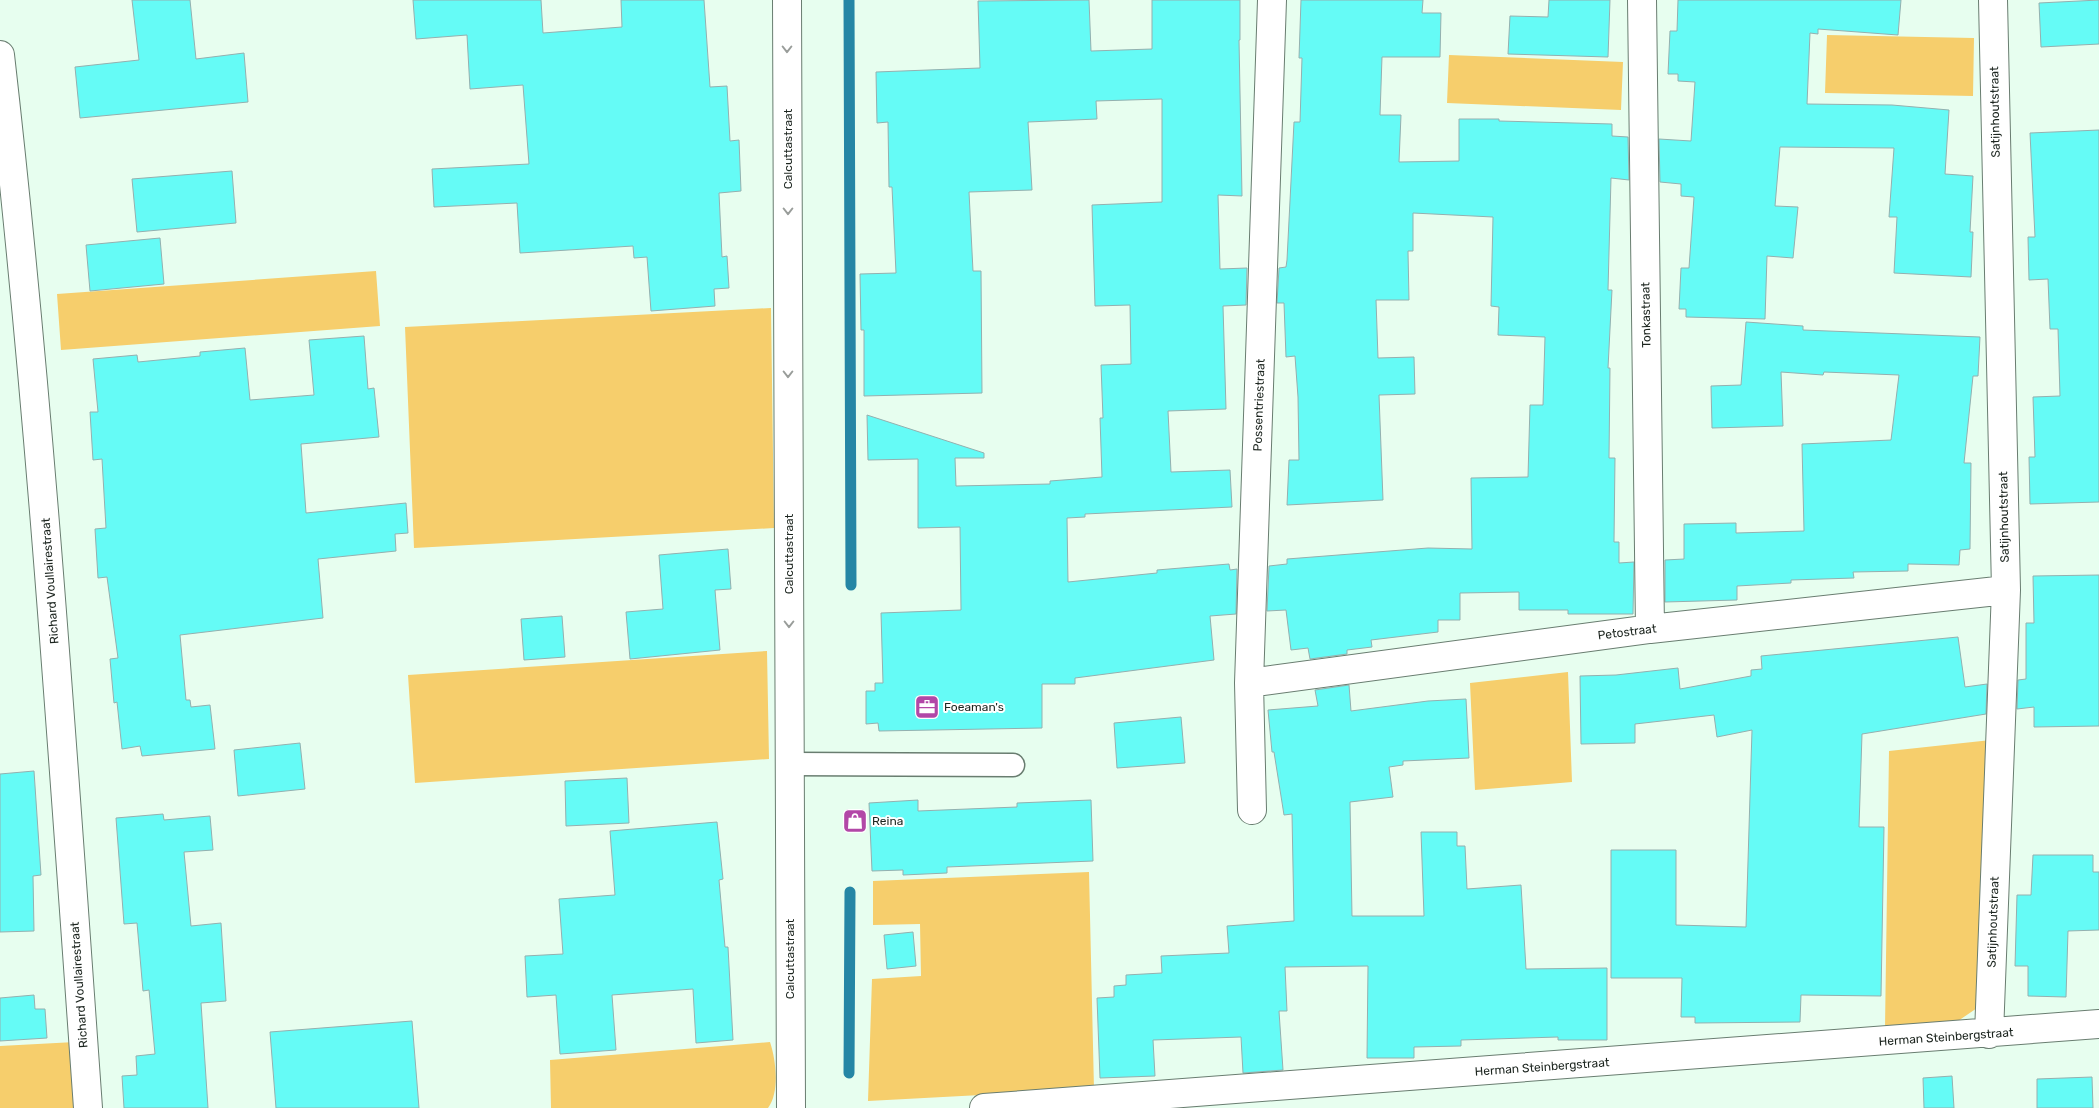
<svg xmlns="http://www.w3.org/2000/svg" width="2099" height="1108" viewBox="0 0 2099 1108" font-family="Rubik,sans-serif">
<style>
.green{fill:#f6ce6c}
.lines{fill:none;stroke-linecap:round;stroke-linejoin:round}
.stream{stroke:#2586a5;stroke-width:11}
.building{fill:#65fbf6;stroke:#94b0af}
.service-casing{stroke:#697d70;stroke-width:25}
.minor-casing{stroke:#697d70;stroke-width:30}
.tertiary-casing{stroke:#697d70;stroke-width:30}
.service{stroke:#fff;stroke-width:22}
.minor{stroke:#fff;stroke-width:28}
.tertiary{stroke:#fff;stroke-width:28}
.oneway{stroke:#999d9a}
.labels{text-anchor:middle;stroke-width:4;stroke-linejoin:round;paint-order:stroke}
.street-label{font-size:12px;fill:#1c251f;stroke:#fff}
.poi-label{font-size:12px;fill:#1c251f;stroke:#fff;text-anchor:start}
</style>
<rect width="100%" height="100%" fill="#e7feef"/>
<path class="green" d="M1827,35l147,3 -1,58 -148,-3z
M1449,55l174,7 -2,48 -174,-7z
M376,271l4,55 -319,24 -4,-56z
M771,308l3,220 -360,20 -9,-221z
M767,651l2,108 -354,24 -7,-108z
M1568,672l4,110 -97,8 -5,-107z
M1991,740l-11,266 -22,15 -73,7 4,-277z
M1089,872l5,217 -226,12 4,-122 49,-3 -1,-52 -47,1v-44z
M75,1042l3,66h-78v-62z
M770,1042c6,18 10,50 -2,66h-217l-1,-48z"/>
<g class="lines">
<path class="stream" d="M849,0l2,585
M849,1073l1,-181"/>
</g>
<path class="building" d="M132,0h58l6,59 48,-6 4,49 -168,16 -5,-51 64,-7z
M413,0h128l2,33 79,-6 -1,-27h83l6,87 17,-1 3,55 9,-1 2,51 -22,2 3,64 5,-1 2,32 -15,1 1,17 -64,5 -4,-54 -13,1 -1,-12 -113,7 -3,-50 -83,4 -2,-38 97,-5 -6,-79 -53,4 -3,-54 -51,4z
M1089,0l2,51 61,-2v-49h88v40h-1l3,156 -24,-1 2,74 27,-1 -1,37 -23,1 3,103 -58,2 3,61 59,-2 2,37 -147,7v3l-18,1 1,64 89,-9v-3l72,-6 1,6 7,-1 -1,45 -26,2 4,44 -139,18v6h-33v44l-163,3 -1,-8 -12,1v-33h9v-8h8l-2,-70 80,-3 -1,-83 -42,1v-69l-50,1 -1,-45 117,38v5h-29l1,28 94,-2v-3l52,-4 -2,-59h3l-2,-53 30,-1 -1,-59 -35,1 -3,-101 70,-3v-103l-66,2 1,18 -69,3 4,68 -63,2 4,79h8l1,122 -118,3v-66h-3l-1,-56 36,-1 -4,-86h-3l-1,-65 -11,1 -1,-51 104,-4 -2,-67z
M1301,0h122l-1,13h19l-1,44h-58l-2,58h21l-2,47 60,-1v-42h40v2l113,3v12l16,1 1,43 -18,-2 -3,112h4l-4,78h2l-1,90h6l-1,84h5v21l15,-1 -1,52h-65v-4h-49v-18l-59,1v27h-22v12l-67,8 1,7 -25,3v4l-37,5 -2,-11 -17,2 -5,-40 -19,1 2,-45 18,-2v-5l141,-11 44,1 -1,-71 57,-1 2,-72h13l2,-68 -47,-2 1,-28 -8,-1 2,-89 -80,-4v38h-5l1,49h-33l2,58 36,-1 1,37 -36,1 4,105 -96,5 2,-45h10l-1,-63 -3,-41 -9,1 -2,-54h-7l2,-35 7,-1 1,-7 7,-138h6l2,-64h-3z
M1549,0h61l-2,57 -100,-3 2,-38 38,1z
M1678,0h223l-3,35 -80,-6v5l-8,-1 -3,71 85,1 57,5 -4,64 28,2 -3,56h3l-2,45 -77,-4 3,-56h-8l5,-69 -114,-1 -5,59 23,1 -5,51 -26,-2 -2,63 -79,-2v-8h-7l2,-41h8l5,-71 -13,-1v-12l-21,-2 -1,-43 32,2 4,-59 -17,-1v-7h-10l2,-43h7z
M2099,0v44l-58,3 -2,-44z
M2099,130v372l-69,2 -1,-47h6l-2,-60 27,-1 -2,-67h-8l-2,-50 -19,1 -1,-43h7l-5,-104z
M232,171l4,52 -99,9 -5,-53z
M160,238l4,46 -74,7 -4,-46z
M1746,322l57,4v4l177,7 -2,39h-5l-9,87h7l-1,86 -10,1 -1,15 -51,-1v7l-55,1 1,6 -63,2v3l-54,3v14l-72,2v-42l19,-1v-35l52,-1v10l68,-2 -2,-87 89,-4 8,-65 -75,-3 -1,3 -42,-3 2,54 -71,2 -1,-42 30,-1z
M364,336l4,53 6,-1 5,49 -78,7 5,69 100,-10 2,30 -13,1 1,17 -78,8 5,59 -143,17 6,65h4l1,7 19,-2 5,44 -73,7 -2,-10 -18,3 -5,-47 -3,1 -4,-44 8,-1 -11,-81 -9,1 -3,-49 11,-1 -4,-69 -9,1 -3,-48h8l-5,-53 44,-4 1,7 62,-6v-4l45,-4 5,52 64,-5 -5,-55z
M728,549l3,40 -16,1 5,60 -90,9 -4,-47 37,-3 -4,-54z
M2099,575v151l-65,1v-20l-17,2 1,-29 8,-1v-56h8l-1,-47z
M562,616l3,41 -41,3 -3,-41z
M1958,637l7,50 22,-3 -1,30 -124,20 -3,93h25l-3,169 -80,-1 -1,27 -105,1v-6h-14l1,-39h-71v-128h65v75l70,2 6,-197 -35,7 -3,-22 -79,9v19l-54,1 -1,-68 36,-1 62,-7 2,21 71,-13v-6l11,-1 -1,-13z
M1349,685l2,26 77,-10 38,-2 3,59 -66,3v4l-14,2 4,30 -43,5 2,114h72l-3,-84h36v14h8l2,43 54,-4 5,84 81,-1v72h-49v-3l-97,3v6l-47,1v11h-47l1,-92 -83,1 2,44h-8l4,59 -40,3 -2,-36 -88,3 2,36 -55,2 -3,-80 17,-1v-11l12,-1v-10l36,-2 -1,-17 68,-3 -2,-27 67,-5 -2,-107 -8,1 -10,-63h-2l-4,-42 50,-4 -3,-16z
M1181,717l4,46 -68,5 -3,-45z
M300,743l5,46 -67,7 -4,-46z
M34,771l7,104 -8,1 1,55 -34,1v-158z
M627,778l2,45 -63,3 -1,-45z
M918,800v11l99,-4v-4l74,-3 2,61 -146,6v6l-44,2v-5l-31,1 -3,-68z
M163,814l1,6 46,-4 3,34 -29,2 7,74 30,-3 5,78 -25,2 7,105h-84l-2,-32 15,-1 -1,-19 19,-2 -6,-64 -6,1 -6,-68 -13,1 -8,-106z
M717,822l6,57 -4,1 6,67h3l5,93 -37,3 -3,-54 -81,6 4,55 -56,4 -4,-59 -29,2 -2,-41 38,-2 -4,-55 56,-4 -5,-64z
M2033,855h60v17h6v58l-31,1 -2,66 -38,-1v-30h-13l2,-71h14z
M913,932l3,34 -29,3 -3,-34z
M34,995l1,14h10l2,29 -47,3v-43z
M412,1021l7,87h-143l-6,-76z
M1952,1076l2,32h-30l-1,-30z
M2092,1077l1,31h-56v-29z"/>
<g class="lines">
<defs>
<path id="service" d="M790,764l223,1"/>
<path id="minor" d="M1642,0l8,629
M0,55c40,350 63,702 88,1053
M1249,683l401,-54 356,-39
M1252,810l-3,-127 23,-683
M1989,1034l17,-444 -13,-590
M984,1108l1115,-84"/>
<path id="tertiary" d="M787,0l4,1108"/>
</defs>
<use href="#service" class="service-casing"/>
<use href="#minor" class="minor-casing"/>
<use href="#tertiary" class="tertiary-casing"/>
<use href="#service" class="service"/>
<use href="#minor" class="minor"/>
<use href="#tertiary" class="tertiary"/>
</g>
<defs><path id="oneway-chevron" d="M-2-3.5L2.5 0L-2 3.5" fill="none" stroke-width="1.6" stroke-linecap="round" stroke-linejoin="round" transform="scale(1.25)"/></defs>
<g class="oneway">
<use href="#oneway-chevron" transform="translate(787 49) rotate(90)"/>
<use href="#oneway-chevron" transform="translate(788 211) rotate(90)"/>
<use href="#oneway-chevron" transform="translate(788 374) rotate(90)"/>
<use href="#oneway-chevron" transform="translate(789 624) rotate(90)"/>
</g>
<defs>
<symbol id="office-square" viewBox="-11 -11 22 22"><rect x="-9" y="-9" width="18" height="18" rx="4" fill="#b247a7" stroke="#fff"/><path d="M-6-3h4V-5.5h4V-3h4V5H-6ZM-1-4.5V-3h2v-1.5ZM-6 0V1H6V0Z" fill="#fff"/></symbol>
<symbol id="shop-square" viewBox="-11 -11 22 22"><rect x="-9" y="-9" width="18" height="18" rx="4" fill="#b247a7" stroke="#fff"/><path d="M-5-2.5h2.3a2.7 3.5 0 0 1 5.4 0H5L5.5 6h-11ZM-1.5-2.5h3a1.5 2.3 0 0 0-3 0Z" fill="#fff"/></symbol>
</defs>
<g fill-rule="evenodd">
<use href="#office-square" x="913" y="693" width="28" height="28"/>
<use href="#shop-square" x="841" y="807" width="28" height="28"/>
</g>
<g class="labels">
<g class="street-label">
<text transform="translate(1995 112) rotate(-91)" y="4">Satijnhoutstraat</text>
<text transform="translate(788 149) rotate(-90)" y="4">Calcuttastraat</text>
<text transform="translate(1646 315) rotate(-91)" y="4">Tonkastraat</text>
<text transform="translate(1259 405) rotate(-88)" y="4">Possentriestraat</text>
<text transform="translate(2004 517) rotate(-91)" y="4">Satijnhoutstraat</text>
<text transform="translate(789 554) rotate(-90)" y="4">Calcuttastraat</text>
<text transform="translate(50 581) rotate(-94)" y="4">Richard Voullairestraat</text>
<text transform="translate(1627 632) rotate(-7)" y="4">Petostraat</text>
<text transform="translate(1993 922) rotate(-88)" y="4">Satijnhoutstraat</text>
<text transform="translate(790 959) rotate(-90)" y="4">Calcuttastraat</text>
<text transform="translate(79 985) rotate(-94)" y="4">Richard Voullairestraat</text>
<text transform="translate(1946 1037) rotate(-4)" y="4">Herman Steinbergstraat</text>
<text transform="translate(1542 1067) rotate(-4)" y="4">Herman Steinbergstraat</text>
</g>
<g class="poi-label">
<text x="944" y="711">Foeaman's</text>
<text x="872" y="825">Reina</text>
</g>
</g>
</svg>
